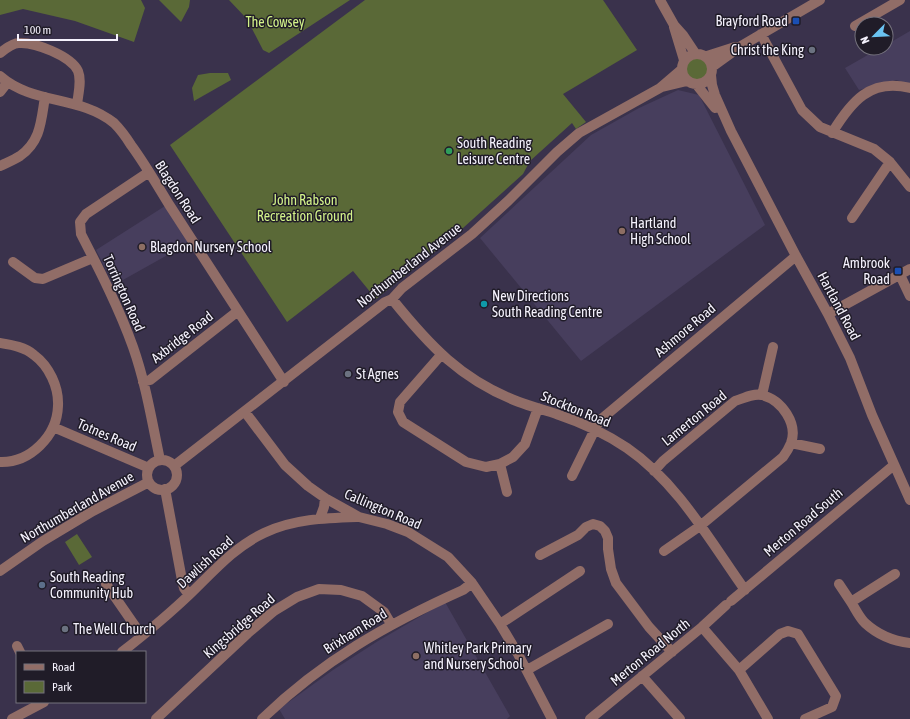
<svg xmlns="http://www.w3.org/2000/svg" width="910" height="719" viewBox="0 0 910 719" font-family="'Asap Condensed',sans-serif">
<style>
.built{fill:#473e5d}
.green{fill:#5a6937}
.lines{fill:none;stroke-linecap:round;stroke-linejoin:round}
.minor{stroke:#916d67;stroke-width:10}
.transit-dot{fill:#1a4fb4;stroke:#201c28;stroke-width:1.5}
.worship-dot{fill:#6b7280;stroke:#201c28;stroke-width:1.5}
.leisure-dot{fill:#2e9e5b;stroke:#201c28;stroke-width:1.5}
.education-dot{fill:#8d6e63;stroke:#201c28;stroke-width:1.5}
.culture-dot{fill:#0f9aa8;stroke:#201c28;stroke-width:1.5}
.service-dot{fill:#5c6f8a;stroke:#201c28;stroke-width:1.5}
.labels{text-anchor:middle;stroke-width:3;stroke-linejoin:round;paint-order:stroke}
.poi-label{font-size:14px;fill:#f5f2fd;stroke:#201c28;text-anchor:start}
.park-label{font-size:14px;fill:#d3f38a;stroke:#201c28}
.street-label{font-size:14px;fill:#f5f2fd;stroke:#201c28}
</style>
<rect width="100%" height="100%" fill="#3a324c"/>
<path class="built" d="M910,31v53l-14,-4 -37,10 -14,-22 35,-20h6v-3z
M678,90l21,5 66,130 -184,136 -101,-123 111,-103 48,-27z
M165,206l24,37 -75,42 -18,-35z
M445,602l65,114 -3,3h-222l-6,-10 54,-39 45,-29z"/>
<path class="green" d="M0,0h141l4,8 -11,34 -59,-21 -52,-12 -23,6z
M159,0h31l-1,7 -8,15z
M229,0h121l-81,53 -6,-3 -16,-31z
M365,0h238l34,50 -74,44 23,28 -10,7 -4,-6 -42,38 -7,13 -70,63 -77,62 -23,-28 -66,51 -117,-177z
M685 69a12 12 0 1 1 24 0a12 12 0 1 1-24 0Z
M210,73h18l3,7 -37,21 -2,-13 6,-13z
M77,534l15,23 -13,8 -14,-23z"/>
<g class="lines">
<path class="minor" d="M660,0l14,25 9,10 12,18
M855,26l45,-26
M674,27l10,33
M761,34l41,76 18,17 54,22 16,13 20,25
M0,53c5,-4 13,-10 19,-10 16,-1 52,13 59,28 4,10 0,23 -1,34
M682 69a15 15 0 1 1 30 0a15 15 0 1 1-30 0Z
M707,56l28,-9
M712,67l29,-21 79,-46
M711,75l1,10 3,10 16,36 65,125 32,58 22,44 22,57 38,85
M0,76c33,29 79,19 114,47 6,6 12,14 17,22 14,19 26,40 39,61 38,59 76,117 114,176
M696,84l19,24
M662,87l25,-6
M0,92l7,-9
M832,133c19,-31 38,-55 78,-45
M0,166c6,-3 14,-6 20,-10 21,-15 21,-35 25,-59
M149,172l-63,42 -6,8 1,12c19,37 38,74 52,113 13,37 19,75 27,113
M852,218l38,-56
M13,262l22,16 8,1 50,-21
M900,275l10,21
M392,299c37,46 69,81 127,103 13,5 27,8 40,13 24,8 47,19 68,33 51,35 83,93 118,142
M828,314l82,-45
M0,343c12,2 25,4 34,12 15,11 25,32 24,51 -1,30 -28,57 -58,56
M441,355l-41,47 -2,10 5,10 63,40 20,5 14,-3 13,-7 12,-13 13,-36
M143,382l7,-2 88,-69
M762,395l11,-48
M245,412l40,53 23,21 17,12 34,19 28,7 21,8 40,25 24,26 28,41 18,30 34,65
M53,427l96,41
M791,443l29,6
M147 475a15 15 0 1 1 30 0a15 15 0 1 1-30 0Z
M500,464l7,28
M174,466l211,-164 7,-3 10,-11 70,-54 36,-33 49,-49 22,-19 81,-45 21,-18
M654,471l9,-10 72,-60c9,-3 18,-8 27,-6 20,5 36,29 29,48 -2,5 -5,10 -8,14l-83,69 -36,25
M572,476l27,-55 197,-165
M165,489l17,91 2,8 5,7
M320,518l4,-11 1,-9
M540,555l38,-20 8,-8 7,-3 7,2 5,5 3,7v11l3,20 5,14 33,44 23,25
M0,571l43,-30 50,-30 56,-29
M895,574l-44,28c4,6 8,15 14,21 13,12 27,18 45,20
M106,584l36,52
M839,584l12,18
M731,601l163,-136
M500,624l80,-53
M702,627l37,43 29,49
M17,646l3,6
M122,652c23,-18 46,-37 67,-57 24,-23 45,-48 75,-62 29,-14 62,-15 93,-16
M527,670l81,-46
M739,670l41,-36 8,-3 10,3 38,62 -4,11 -27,12
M642,676l38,43
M12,719l32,-17
M156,719l92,-86 26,-22 23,-14 22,-8 22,1 21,6 22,16 7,12
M262,719c60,-58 125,-95 201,-129l9,-7
M590,719l112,-92 24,-22"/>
</g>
<g class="transit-dot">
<rect x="792" y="17" width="8" height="8" rx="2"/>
<rect x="894" y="267" width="8" height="8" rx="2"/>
</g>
<g class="worship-dot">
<circle cx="812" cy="50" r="4"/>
<circle cx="348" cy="374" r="4"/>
<circle cx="65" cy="629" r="4"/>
</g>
<circle class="leisure-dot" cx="449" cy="151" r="4"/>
<g class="education-dot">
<circle cx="622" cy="231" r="4"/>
<circle cx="142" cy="247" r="4"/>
<circle cx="416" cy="656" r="4"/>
</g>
<circle class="culture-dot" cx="484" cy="304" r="4"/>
<circle class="service-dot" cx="42" cy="585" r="4"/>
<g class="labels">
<g class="poi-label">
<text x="788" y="26" text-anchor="end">Brayford Road</text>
<text x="804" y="55" text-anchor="end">Christ the King</text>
<text x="457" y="148">South Reading<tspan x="457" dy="16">Leisure Centre</tspan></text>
<text x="630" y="228">Hartland<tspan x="630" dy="16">High School</tspan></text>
<text x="150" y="252">Blagdon Nursery School</text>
<text x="890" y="268" text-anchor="end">Ambrook<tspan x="890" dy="16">Road</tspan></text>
<text x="492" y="301">New Directions<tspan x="492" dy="16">South Reading Centre</tspan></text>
<text x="356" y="379">St Agnes</text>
<text x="50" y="582">South Reading<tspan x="50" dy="16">Community Hub</tspan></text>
<text x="73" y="634">The Well Church</text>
<text x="424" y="653">Whitley Park Primary<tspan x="424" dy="16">and Nursery School</tspan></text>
</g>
<g class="park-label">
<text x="275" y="27">The Cowsey</text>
<text x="305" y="205">John Rabson<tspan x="305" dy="16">Recreation Ground</tspan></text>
</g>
<g class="street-label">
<text transform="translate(178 192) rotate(57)" y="5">Blagdon Road</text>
<text transform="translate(409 265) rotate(-38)" y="5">Northumberland Avenue</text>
<text transform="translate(124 293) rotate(66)" y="5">Torrington Road</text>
<text transform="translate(839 306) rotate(62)" y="5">Hartland Road</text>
<text transform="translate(685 330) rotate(-40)" y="5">Ashmore Road</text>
<text transform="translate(182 337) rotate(-38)" y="5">Axbridge Road</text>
<text transform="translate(576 409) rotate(22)" y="5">Stockton Road</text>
<text transform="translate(694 418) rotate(-39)" y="5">Lamerton Road</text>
<text transform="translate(107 435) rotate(23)" y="5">Totnes Road</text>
<text transform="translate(77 507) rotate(-30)" y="5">Northumberland Avenue</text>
<text transform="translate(383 509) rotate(23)" y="5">Callington Road</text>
<text transform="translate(803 522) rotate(-40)" y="5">Merton Road South</text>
<text transform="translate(205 562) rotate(-42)" y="5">Dawlish Road</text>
<text transform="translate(239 626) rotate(-41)" y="5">Kingsbridge Road</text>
<text transform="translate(355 631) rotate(-32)" y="5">Brixham Road</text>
<text transform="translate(650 652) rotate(-39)" y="5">Merton Road North</text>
</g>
</g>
<rect x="16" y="651" width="130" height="52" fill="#201c28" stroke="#75727d"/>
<rect x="24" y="664" width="20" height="6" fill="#916d67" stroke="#75727d"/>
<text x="52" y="671" font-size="12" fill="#f5f2fd">Road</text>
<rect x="24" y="681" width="20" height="12" fill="#5a6937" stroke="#75727d"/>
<text x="52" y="691" font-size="12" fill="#f5f2fd">Park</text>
<g transform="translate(874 36) rotate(246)"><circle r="19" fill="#201c28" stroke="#75727d"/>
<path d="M0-3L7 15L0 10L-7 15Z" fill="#6ac3f1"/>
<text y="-6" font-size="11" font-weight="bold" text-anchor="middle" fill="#f5f2fd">N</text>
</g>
<path d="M18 34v6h99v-6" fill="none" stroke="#f5f2fd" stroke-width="2"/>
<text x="24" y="34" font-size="12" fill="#f5f2fd" stroke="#201c28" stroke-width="3" paint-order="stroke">100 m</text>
</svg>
